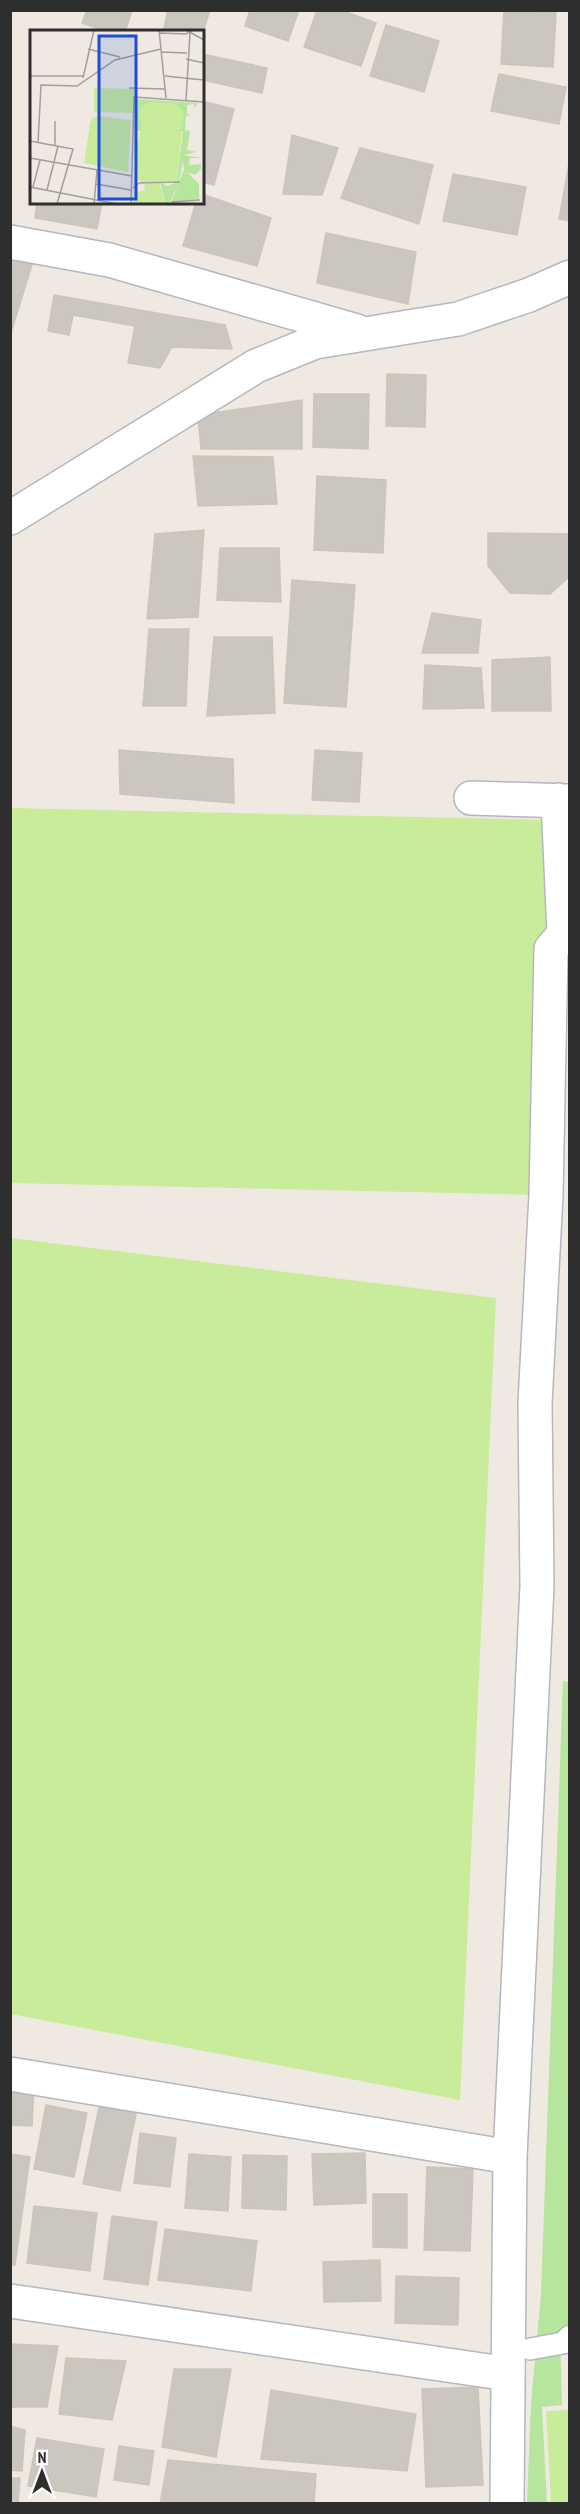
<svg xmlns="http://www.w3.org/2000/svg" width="580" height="2514" viewBox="0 0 580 2514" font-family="'PT Sans Narrow',sans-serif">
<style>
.green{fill:#b6e59e}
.pitch{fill:#c9ec9a}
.building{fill:#cbc7bf;stroke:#cbc5ba;stroke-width:1.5}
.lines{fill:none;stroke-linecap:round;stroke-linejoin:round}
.service-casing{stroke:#b4b7c1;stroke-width:24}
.minor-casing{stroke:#b4b7c1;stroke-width:36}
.service{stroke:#fff;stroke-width:21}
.minor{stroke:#fff;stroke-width:33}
.inset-road{fill:none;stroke:#a29e99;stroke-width:1.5}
.view{fill:#1d4ed8;fill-opacity:0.15;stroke:#1d4ed8;stroke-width:3}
.inset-edge{fill:none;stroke:#2e2e2e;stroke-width:3}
</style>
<rect width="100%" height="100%" fill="#efe9e1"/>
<path class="green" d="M563,1681l7,1v645l-10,10 2,68 -20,2 5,96 -20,1 4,-101 10,-109z"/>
<path class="pitch" d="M11,808l542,12 -7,375 -535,-12z
M11,1238l485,60 -36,802 -449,-86z
M569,2410v93h-18l-5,-92z"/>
<path class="building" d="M87,10h45l-7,22h-17l-26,-9z
M168,10h42l-8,25v-3h-39z
M250,10h49l-11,31 -43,-15z
M317,10h24l35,13 -15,43 -57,-19z
M504,10l52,2 -3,55 -52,-3z
M386,25l53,16 -15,51 -54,-16z
M202,54l65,14 -5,25 -60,-13z
M499,74l67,13 -7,37 -68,-13z
M202,101l32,8 -20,76 -12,-3z
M292,135l46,13 -16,47 -39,-1z
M360,148l73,17 -14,59 -78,-26z
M570,158v63l-11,-2z
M453,174l73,13 -9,48 -74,-14z
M202,194l69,24 -14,48 -74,-20 13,-44h6z
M37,202h65l-5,27 -62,-11z
M326,233l90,19 -8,52 -91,-21z
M10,250l25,5 -25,81z
M54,295l171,30 7,24 -60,-2 -12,21 -32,-5 7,-37 -62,-11 -4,20 -21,-4z
M387,374l39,1 -1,52 -39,-1z
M314,394h55l-1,55 -55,-2z
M302,400v49h-101l-3,-34z
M193,456l80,1 4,47 -79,2z
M317,476l69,4 -3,73 -69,-3z
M204,530l-6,87 -51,2 8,-85z
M488,533l82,1v42l-20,18 -40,-1 -22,-27z
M220,548h59l2,54 -64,-2z
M292,580l63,5 -9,122 -62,-4z
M432,613l49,7 -3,33h-56z
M149,629h40l-3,77h-43z
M214,637h58l3,76 -68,3z
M550,657l1,54h-59v-51z
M425,665l56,3 3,40 -61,1z
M119,750l114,9 1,44 -114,-9z
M315,750l47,3 -3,49 -47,-2z
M10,2084l24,1 -2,41 -22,-1z
M100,2102l37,7 -17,82 -37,-7z
M46,2105l41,8 -13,64 -40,-8z
M140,2133l36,5 -6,49 -36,-4z
M365,2153l1,50 -52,2 -2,-51z
M10,2154l20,3 -15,108 -5,-1z
M189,2154l42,3 -3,54 -43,-3z
M243,2155l44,1 -1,54 -44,-2z
M427,2167l46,2 -3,82 -46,-1z
M373,2194h34v54l-34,-1z
M34,2206l63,7 -7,58 -63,-8z
M112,2216l45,6 -9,63 -44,-6z
M165,2229l92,12 -6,50 -93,-11z
M380,2260l1,41 -57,1 -1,-40z
M396,2276l63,2 -1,47 -63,-2z
M10,2344l48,2 -11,61h-37z
M66,2358l60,3 -14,59 -53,-6z
M174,2369h57l-15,88 -54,-10z
M478,2387l5,98 -57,2 -4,-98z
M271,2390l145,24 -9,57 -146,-12z
M10,2426l15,4 -3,41 -12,-1z
M37,2438l67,11 -8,48 -68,-11z
M119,2446l35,5 -5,34 -35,-5z
M168,2460l148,14 -2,30h-154z
M10,2478h10l-2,26h-8z"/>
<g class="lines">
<defs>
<path id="service" d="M530,2349l33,-6 7,-7"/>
<path id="minor" d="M10,242l99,18 248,71
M10,518l246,-152 59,-24 143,-23 71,-24 41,-18
M471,798l99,3
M558,800l6,133
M10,2074l500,83
M10,2301l498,73
M507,2504l3,-347 27,-571 -2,-183 11,-208 5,-246 19,-22"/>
</defs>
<use href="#service" class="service-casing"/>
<use href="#minor" class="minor-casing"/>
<use href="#service" class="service"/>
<use href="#minor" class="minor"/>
</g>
<g transform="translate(30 30)">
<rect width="174" height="174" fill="#efe9e1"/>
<path d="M107,69l61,4 -3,5 -1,-4 -7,1v9l4,1 -5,1 -1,14 5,1 -3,19 10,2 -14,3 20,3h-13l-1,7 12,-1v5l-6,6 -8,-3 12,12v15l-28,3 13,-32 -1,-9 -4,21 -9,20 -5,2h-10l11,-1 -6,-20 8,3 9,-4 6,-51h-48zM119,73l27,1 3,24 -37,-4z" fill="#b6e59e" fill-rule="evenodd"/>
<path d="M64,58l40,1v24l-40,-1zM120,72l26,2 8,9 -3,17 -27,-1 28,2 -5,50 -35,2 -4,-4 -1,-34 5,-21 -4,-10 5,-8zM67,86l34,4 -3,52 -44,-9 7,-44zM129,153l7,20 -15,1 -1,-9v9h-16v-12l11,-1 -1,-7z" fill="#c9ec9a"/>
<path class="inset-road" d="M129,0l7,68M156,0l18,10M130,3l26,1 7,-4M58,19l32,8M131,22l26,1M156,29l18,4M0,46h53M135,46l39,4M53,48l11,-48M99,58l36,1M156,70l4,-67M0,111l43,8 -16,55M8,113l3,-58 36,1 38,-26 46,-11M25,115v-24M0,128l102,18M66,154l35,6M0,157l87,17M3,157l7,-27M103,158l6,-5 41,-1M17,160l11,-44M141,172l29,-2M64,174l3,-34M101,174l3,-107 70,5"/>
<path class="view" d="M69,6h37v163h-37z"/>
<rect width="174" height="174" class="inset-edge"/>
</g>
<rect width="580" height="2514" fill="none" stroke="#2e2e2e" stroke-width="24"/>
<g transform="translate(42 2472)" stroke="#ffffff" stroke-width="4.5" paint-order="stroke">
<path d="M0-4.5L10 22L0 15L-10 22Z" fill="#2e2e2e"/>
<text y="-9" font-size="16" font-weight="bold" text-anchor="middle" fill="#2e2e2e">N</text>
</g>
</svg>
